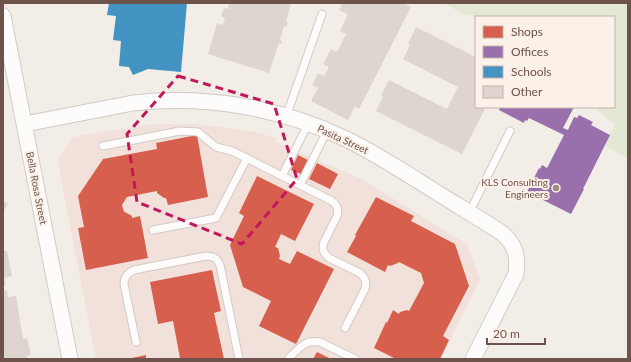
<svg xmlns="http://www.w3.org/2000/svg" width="631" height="362" viewBox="0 0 631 362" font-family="Lato,sans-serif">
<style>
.commercial{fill:#f2e1db}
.green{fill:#e2e8d3}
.shops{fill:#d6604d}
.offices{fill:#9970ab}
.schools{fill:#4393c3}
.building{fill:#dfd5d0}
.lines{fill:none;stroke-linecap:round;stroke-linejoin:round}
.service-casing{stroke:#d2cac6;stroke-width:9}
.minor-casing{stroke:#d2cac6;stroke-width:17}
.service{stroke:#fdfcfb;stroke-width:7}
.minor{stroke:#fdfcfb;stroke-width:15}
.marked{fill:none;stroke:#c2185b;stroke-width:3;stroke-dasharray:8 5;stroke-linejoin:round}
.poi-dot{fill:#9c8982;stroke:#fcf1e8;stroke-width:1.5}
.labels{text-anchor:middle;stroke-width:4;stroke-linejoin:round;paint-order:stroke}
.street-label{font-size:10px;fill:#6d534c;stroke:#fcf1e8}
.poi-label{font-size:10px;fill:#6d534c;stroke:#fcf1e8;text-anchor:end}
</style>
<rect width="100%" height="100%" fill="#f3ede7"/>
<path class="commercial" d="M151,124h44l56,7 25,7 -1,4 85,36 108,67 12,35 -39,79h-345l-35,-179 -3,-21 15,-22z"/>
<path class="green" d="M443,3h185v156l-24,-14 11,-20 -21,-18h20v-90l-138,1 -7,-4 -1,2z"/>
<path class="shops" d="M197,135l11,62 -40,8 -2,-7h-2l-7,-5v-2l-30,6 -5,8 2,7h1l7,4v2l8,-2 8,42 -62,12 -8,-42 6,-1 -6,-31 25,-37 54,-10 -1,-6z
M298,155l10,5 -7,14 -10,-4z
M317,163l21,11 -8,15 -21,-10z
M257,176l57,28 -19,37 -14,-7 -6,13 3,1 2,8 -1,3 11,5 7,-13 37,18 -38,75 -37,-18 12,-25 -28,-14 -13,-42 14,-29 -5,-3z
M376,197l38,19 -3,5 44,23 14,42 -26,50 6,4 -9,19h-44l-22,-11 12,-26 1,1 6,-13 6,4 1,-2 7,-2 2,1 15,-28 -3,-10 -22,-11 -1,1 -8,3 -2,-1 -3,7 -38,-20 9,-16 -1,-1z
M212,270l9,41 -7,2 10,46h-45l1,-1 -7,-37 -15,3 -8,-42z
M317,352l14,7h-18z
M146,355v4h-14v-1z"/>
<path class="offices" d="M500,107h74l-11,21 5,2 6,-13 3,1 2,-3 14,7 -2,3 19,10 -27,54h1l-13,25 -44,-22 12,-24 1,1 2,-4 5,3 17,-33 -35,-17 -2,3 -2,-1 -1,3 -25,-13z"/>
<path class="schools" d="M109,3h78l-6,69 -33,-3 -15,6 -4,-8 -10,-1 2,-25 -8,-1 3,-24 -9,-1z"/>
<path class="building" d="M229,3h62l-5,19h2l-2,5 -2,-1 -4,14 2,1 -1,3 -2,-1 -10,30 -61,-19 9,-31 6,2 2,-7 -4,-2 3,-8 4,1z
M339,3h64l8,4 -52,102 -4,-3 -7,14 -37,-19 7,-13 -6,-3 6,-12 6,3 5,-9 -6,-3 8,-15 6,3 9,-18 -6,-3 8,-17 -9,-4 3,-6z
M416,27l60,30v50h10l-24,47 -86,-43 7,-14 -2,-1 8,-16 58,29 11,-22 -55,-28 7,-14 -2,-1z
M3,200l5,4 -5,8z
M3,251h4l5,25 -8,2 2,7h-3z
M7,290l1,7 8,-1 7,43 4,-1 4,17 -4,1v3h-24v-68z"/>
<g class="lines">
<defs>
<path id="service" d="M286,117l36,-103
M103,146l77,-15 18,1 18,15 16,4 100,50c5,4 7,9 5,15l-13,26c-2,7 -1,11 5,16l31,15c5,5 7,9 5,16l-20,39
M282,176l26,-52
M300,185l27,-54
M469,213l41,-82
M153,230l63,-12 31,-60
M136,342l-12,-58c0,-7 3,-11 10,-14l72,-14c7,0 11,2 14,9l19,94
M288,359c10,-10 17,-20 32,-17l35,17"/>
<path id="minor" d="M3,16l67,343
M25,124l108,-21c72,-8 147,4 213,36 25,12 48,27 71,41 28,18 57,35 85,53 14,12 16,24 14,41l-43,85"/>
</defs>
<use href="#service" class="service-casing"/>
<use href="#minor" class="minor-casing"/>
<use href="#service" class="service"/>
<use href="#minor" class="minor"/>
</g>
<path class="marked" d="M178,76l96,28 23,75 -55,65 -105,-42 -10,-68z"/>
<circle class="poi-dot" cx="556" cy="188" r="4"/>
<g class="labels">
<g class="street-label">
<text transform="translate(343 139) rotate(25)" y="4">Pasita Street</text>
<text transform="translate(37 188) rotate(79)" y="4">Bella Rosa Street</text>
</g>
<g class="poi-label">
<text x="548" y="186">KLS Consulting<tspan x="548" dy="12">Engineers</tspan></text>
</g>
</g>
<rect width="631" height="362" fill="none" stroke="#6d534c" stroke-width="8"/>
<rect x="475" y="16" width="140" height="92" fill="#fcf1e8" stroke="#c3b2aa"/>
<rect x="483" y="26" width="20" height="12" fill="#d6604d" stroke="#c3b2aa"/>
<text x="511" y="36" font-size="12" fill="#6d534c">Shops</text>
<rect x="483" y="46" width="20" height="12" fill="#9970ab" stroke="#c3b2aa"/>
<text x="511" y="56" font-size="12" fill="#6d534c">Offices</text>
<rect x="483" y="66" width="20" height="12" fill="#4393c3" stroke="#c3b2aa"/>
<text x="511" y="76" font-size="12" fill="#6d534c">Schools</text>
<rect x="483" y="86" width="20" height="12" fill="#dfd5d0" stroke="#c3b2aa"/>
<text x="511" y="96" font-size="12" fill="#6d534c">Other</text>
<path d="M487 338v6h58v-6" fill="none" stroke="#6d534c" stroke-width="2"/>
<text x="493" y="338" font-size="12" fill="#6d534c" stroke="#fcf1e8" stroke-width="3" paint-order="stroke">20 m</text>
</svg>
